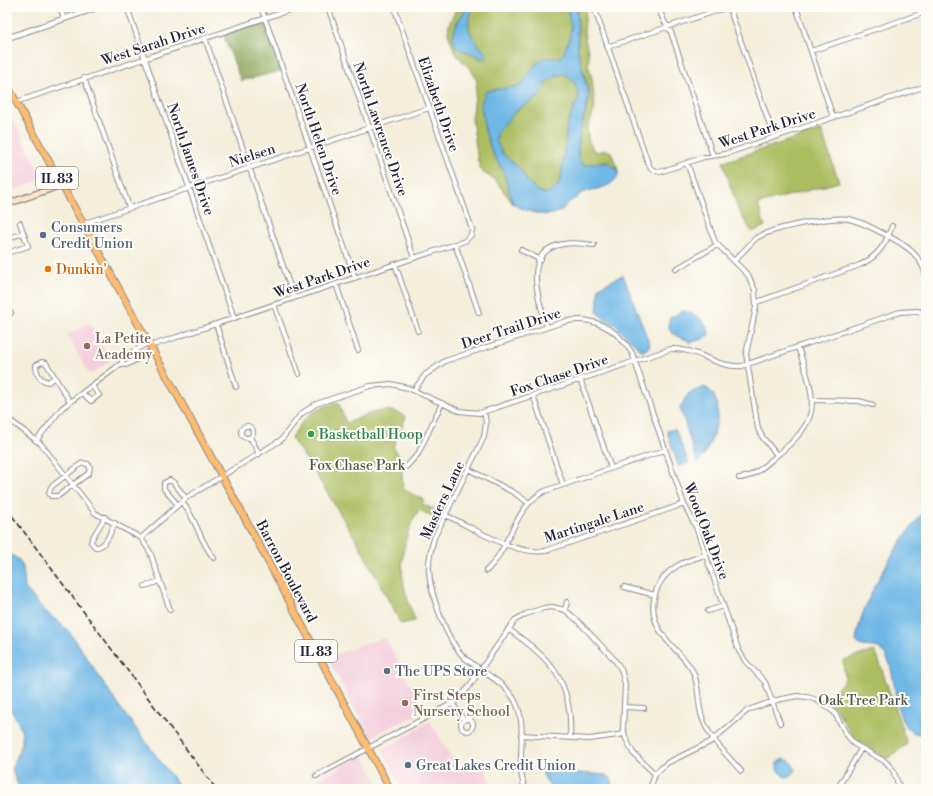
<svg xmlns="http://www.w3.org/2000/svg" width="933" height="796" viewBox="0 0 933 796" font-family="'Libre Bodoni',serif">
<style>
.built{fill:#f4cfdd}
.green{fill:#acbd60;stroke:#67704e}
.forest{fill:#89a456;stroke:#566348}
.water{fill:#6eb7e6;stroke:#486c90;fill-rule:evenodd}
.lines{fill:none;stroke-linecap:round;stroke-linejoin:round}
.minor-casing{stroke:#8b888a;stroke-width:6}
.tertiary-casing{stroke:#8b888a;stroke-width:7}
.secondary-casing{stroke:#8b888a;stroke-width:8}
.primary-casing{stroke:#8b888a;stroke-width:8}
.minor{stroke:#fff;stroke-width:4}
.tertiary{stroke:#fff;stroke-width:5}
.secondary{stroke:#ffe4c6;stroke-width:5.5}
.primary{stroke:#febc70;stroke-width:6}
.rail{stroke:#22223b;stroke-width:1.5;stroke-dasharray:6 3;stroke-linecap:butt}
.service-dot{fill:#5c6f8a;stroke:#fdfcf7;stroke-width:1.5}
.food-dot{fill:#e8710a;stroke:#fdfcf7;stroke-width:1.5}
.education-dot{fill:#8d6e63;stroke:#fdfcf7;stroke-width:1.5}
.leisure-dot{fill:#2e9e5b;stroke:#fdfcf7;stroke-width:1.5}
.labels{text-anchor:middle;stroke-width:4;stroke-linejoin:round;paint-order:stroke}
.shield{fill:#fdfcf7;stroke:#646373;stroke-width:1}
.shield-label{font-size:13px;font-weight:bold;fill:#22223b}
.street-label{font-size:14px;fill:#22223b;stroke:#fdfcf7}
.service-label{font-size:14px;fill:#4e5e75;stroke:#fdfcf7;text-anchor:start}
.food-label{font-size:14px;fill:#c56008;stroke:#fdfcf7;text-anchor:start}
.education-label{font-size:14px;fill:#785e54;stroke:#fdfcf7;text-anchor:start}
.leisure-label{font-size:14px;fill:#27864d;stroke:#fdfcf7;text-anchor:start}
.park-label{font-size:14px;fill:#525848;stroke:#fdfcf7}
</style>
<rect width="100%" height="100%" fill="#fdfcf7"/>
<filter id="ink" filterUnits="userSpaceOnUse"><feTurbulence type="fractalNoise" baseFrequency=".025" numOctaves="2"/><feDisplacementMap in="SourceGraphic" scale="8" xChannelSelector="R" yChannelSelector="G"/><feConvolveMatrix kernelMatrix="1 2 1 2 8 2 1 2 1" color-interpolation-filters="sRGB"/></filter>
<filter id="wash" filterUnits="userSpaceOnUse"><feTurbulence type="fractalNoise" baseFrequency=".012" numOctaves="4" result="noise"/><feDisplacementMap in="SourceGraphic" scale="16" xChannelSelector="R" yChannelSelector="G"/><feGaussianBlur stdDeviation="0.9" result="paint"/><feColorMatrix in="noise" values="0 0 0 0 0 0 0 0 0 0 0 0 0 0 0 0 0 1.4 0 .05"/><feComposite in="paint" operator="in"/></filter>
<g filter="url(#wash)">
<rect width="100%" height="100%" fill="#f4eeda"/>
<path class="built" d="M7,109l34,66 -5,7 -29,10z
M89,323l21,38 -20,14 -23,-40z
M385,637l39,74 -51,25 -5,-3 -41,-76z
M430,721l28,49 25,-9 10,28h-91l-19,-39z
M358,757l7,1 15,31h-66l-3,-5z"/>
<path class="green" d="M457,7h11l-12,16 7,28 8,1 11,7 4,-6c-14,-14 -25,-28 -11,-46h92l4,20 -1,11 -8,18c-11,5 -13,-1 -26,8 -3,2 -3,5 -5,8 -8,14 -21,19 -37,17l-10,38 8,25 12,21 9,31 -17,-23 -15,-10 -3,-10 -6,-42 5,-38 -5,-10 -17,-18 -7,-20 1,-9z
M577,7h9l-2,25 5,25 -1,8 4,14 3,29 -8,21 2,13 6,10 12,-2 4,2 7,18 -11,-8 -24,3c-15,-12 6,-54 6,-69 -1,-15 -9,-30 -11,-46 -1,-14 1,-28 -1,-43z
M563,74c12,2 14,14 16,25l-5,7 -7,20 -6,53 -4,8 -11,7 -10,-4 -9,-9 -6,-11 -18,-16 -7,-13 2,-10 19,-21 23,-14 6,-13 10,-7z
M821,130l18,52 -81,22 7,22 -13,6 -14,-22 -15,-48z
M338,402l8,21c20,-7 40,-20 60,-6l-13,30 8,11 -2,10 3,4 1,17 21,11 -2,4 18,8 -4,6 -17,-8c-14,21 -20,51 -15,75 2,12 7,24 11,36l-14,3 -44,-83 -47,-76 -19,-27c16,-24 20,-27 47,-36z
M874,651l3,4 30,89 -20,15 -33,-21 -18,-29 -8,-8 17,-22 -2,-19z"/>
<path class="forest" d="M265,19l16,52 -40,10 -18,-47z"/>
<path class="water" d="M468,7h7c-14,18 -3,32 11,46v6c-6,0 -9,-4 -15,-6 -4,-2 -8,-1 -12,-4 -14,-12 1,-31 9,-42z
M567,7h10l1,44 11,45 -10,41 -1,18 2,7 3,3 24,-3 11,8v7c-13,14 -22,10 -38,17 -3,5 -7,5 -12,9 -2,2 -4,5 -6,7 -14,10 -36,1 -49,-6l-9,-31 -12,-21 -8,-25 -3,-24 5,-12 34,-5c7,-8 16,-27 26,-28 7,-1 10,1 16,-2l8,-18 1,-11zM563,74c12,2 14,14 16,25l-5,7 -7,21 -6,52 -4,8 -12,7 -9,-4 -9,-9 -6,-11 -18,-16 -7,-13 2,-10 19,-21 23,-14 6,-13 10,-7z
M623,275l27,70 -3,4 -5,2 -28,-27 -11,-6 -6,-6 2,-25z
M682,311c13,2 26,10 27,24l-6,4 -14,4 -1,-3c-11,-3 -23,-7 -18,-22z
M705,387c25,13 8,61 -8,76l-17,-56 9,-14z
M675,429l14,34 -11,3 -11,-35z
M926,509v226c-5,-1 -11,-1 -15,-4 -19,-12 -13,-57 -26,-77 -8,-13 -22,-2 -29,-13 4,-39 44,-103 70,-132z
M7,552l12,8 4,7 2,21 18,21 26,22 50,75 62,83h-160c-14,-22 -7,-22 0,-43 5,-15 -7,-31 -14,-43z
M784,759l6,2 6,9 -7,8 -6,-2 -6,-8v-6z
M549,767l30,6 27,2 5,3 3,11h-61c-6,-6 -11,-11 -10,-20z"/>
</g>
<g filter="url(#ink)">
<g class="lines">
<defs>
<path id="minor" d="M60,7l4,12
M127,7l107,311
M261,7l94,271
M328,7l86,251
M594,7l54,156 3,6 9,3 44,-15 21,-3 201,-68
M658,7l6,14 7,11 42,124
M729,7l45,130
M796,7l37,110
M205,38l89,260
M607,47l121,-40
M811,51l115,-39
M84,78l45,129
M16,102l282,-95
M687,163l28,79 33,33 7,15 1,17 -10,47 12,75 5,9 14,17
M82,224l347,-116
M892,226l-4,10c19,10 33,19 38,40
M7,239l16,-6
M455,244l24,69
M521,250l20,10
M7,253l21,-7 -8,-23
M734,261l22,-23 8,-4c17,-7 67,-18 85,-15 14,3 27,11 39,17 -6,14 -14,22 -28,29l-103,37
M395,264l23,67
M676,269l41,-24
M336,284l22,66
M274,305l25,69
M7,312l4,1
M924,312l2,-16
M216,324l20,63
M547,327c-8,-26 -27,-76 16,-83 10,-2 21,0 31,1
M148,343l-25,14 -1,6 4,2 26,-14
M150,346l315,-105 6,-6 1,-6 -78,-222
M54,378l-6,4c-9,-2 -12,-9 -12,-17l6,-3 4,1 24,39
M580,379l31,89
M414,390l11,-15 20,-14 118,-39c29,-7 54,6 69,31l52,151 12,23 43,124 7,11 19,20 15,41
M82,393l9,8 8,-6 -7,-9
M533,395l30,90
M812,400l47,1 14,4
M484,412l2,11 -2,14 -50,101c-3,11 -6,22 -5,33 1,23 18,70 35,86 17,16 44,25 53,48 11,27 -2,57 8,84
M7,418l34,26 54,69 46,25 9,14 20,58
M241 432a6 6 0 1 1 12 0a6 6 0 1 1-12 0Z
M250,437l9,17
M36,441l26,-33 60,-45
M82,463l6,1 2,3 -1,6 -31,23h-7l-2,-3 2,-6z
M406,467l12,-13 24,-51
M468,469l45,23 16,11
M739,478c15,-1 24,-11 36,-21 49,-39 41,-56 23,-110
M182,502c15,17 17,39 32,56
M178,505l-14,-16v-6l6,-3 3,2 13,16
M445,515c30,13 67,40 100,36l139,-47
M105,517c-4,8 -12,18 -14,25l4,5c11,1 16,-16 20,-24
M141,538l45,-40 95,-58 20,-26 15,-10 54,-18 21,-2 17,4 51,23 21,2 191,-64c28,-1 44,19 71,17l158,-54 17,-1 9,2
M705,555c-9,3 -20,6 -28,11 -23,14 -31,43 -16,66 9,15 24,24 32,40 7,15 4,30 9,45 6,20 25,38 39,54
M486,571c25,-23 27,-64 59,-80l120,-41
M145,586l15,-5
M624,587l31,8
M565,610l2,-8
M708,611l15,-5
M508,629c43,29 65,53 62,108
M452,703l12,17
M625,707l19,1
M461 725a6 6 0 1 1 12 0a6 6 0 1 1-12 0Z
M521,735l69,4 35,-5
M316,776l139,-74 13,-14 47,-68 11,-6 18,-6 8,-1 13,3 12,10 37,39 7,10 4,15 -2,44 3,11 7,14 22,21
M650,789l5,-15 12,-11 43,-21 38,-32 29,-10 20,-4 10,1 10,3 17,12 13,23 7,9 32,18 7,8 7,19
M837,789l24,-40"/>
<path id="tertiary" d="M7,38l92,-31"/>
<path id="secondary" d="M7,204l54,-19"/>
<path id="primary" d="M7,85l235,428 148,276"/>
</defs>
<use href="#minor" class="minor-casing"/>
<use href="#tertiary" class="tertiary-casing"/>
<use href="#secondary" class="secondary-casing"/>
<use href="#primary" class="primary-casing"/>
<use href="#minor" class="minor"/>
<use href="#tertiary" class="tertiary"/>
<use href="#secondary" class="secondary"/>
<use href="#primary" class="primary"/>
<path class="rail" d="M7,509l209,280"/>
</g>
</g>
<g class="service-dot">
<circle cx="43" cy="235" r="4"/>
<circle cx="387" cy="671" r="4"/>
<circle cx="408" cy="765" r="4"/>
</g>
<circle class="food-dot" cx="48" cy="269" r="4"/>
<g class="education-dot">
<circle cx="87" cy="346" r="4"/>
<circle cx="405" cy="703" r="4"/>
</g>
<circle class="leisure-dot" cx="311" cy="434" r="4"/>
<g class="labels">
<g class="shield">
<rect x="36" y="167" width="42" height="22" rx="3"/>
<rect x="295" y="640" width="42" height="22" rx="3"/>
</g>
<g class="shield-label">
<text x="57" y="183">IL 83</text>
<text x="316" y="656">IL 83</text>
</g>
<g class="street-label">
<text transform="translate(153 44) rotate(-18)" y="5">West Sarah Drive</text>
<text transform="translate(439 104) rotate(71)" y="5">Elizabeth Drive</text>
<text transform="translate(767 128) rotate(-18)" y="5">West Park Drive</text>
<text transform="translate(381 129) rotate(71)" y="5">North Lawrence Drive</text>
<text transform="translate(319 139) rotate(71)" y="5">North Helen Drive</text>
<text transform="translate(252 155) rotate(-18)" y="5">Nielsen</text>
<text transform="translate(191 159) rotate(71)" y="5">North James Drive</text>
<text transform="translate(322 277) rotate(-19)" y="5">West Park Drive</text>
<text transform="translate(511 328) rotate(-18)" y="5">Deer Trail Drive</text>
<text transform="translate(559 375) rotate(-19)" y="5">Fox Chase Drive</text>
<text transform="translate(442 500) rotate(-65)" y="5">Masters Lane</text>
<text transform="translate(594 522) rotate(-18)" y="5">Martingale Lane</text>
<text transform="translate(707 531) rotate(69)" y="5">Wood Oak Drive</text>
<text transform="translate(287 571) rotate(62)" y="5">Barron Boulevard</text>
</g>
<g class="service-label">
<text x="51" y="232">Consumers<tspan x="51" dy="16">Credit Union</tspan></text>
<text x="395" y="676">The UPS Store</text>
<text x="416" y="770">Great Lakes Credit Union</text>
</g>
<g class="food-label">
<text x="56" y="274">Dunkin'</text>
</g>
<g class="education-label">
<text x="95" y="343">La Petite<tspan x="95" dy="16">Academy</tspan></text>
<text x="413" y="700">First Steps<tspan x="413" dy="16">Nursery School</tspan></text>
</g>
<g class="leisure-label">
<text x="319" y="439">Basketball Hoop</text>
</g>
<g class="park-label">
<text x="357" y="470">Fox Chase Park</text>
<text x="863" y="705">Oak Tree Park</text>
</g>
</g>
<rect width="933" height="796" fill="none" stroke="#fdfcf7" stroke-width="24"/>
</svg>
